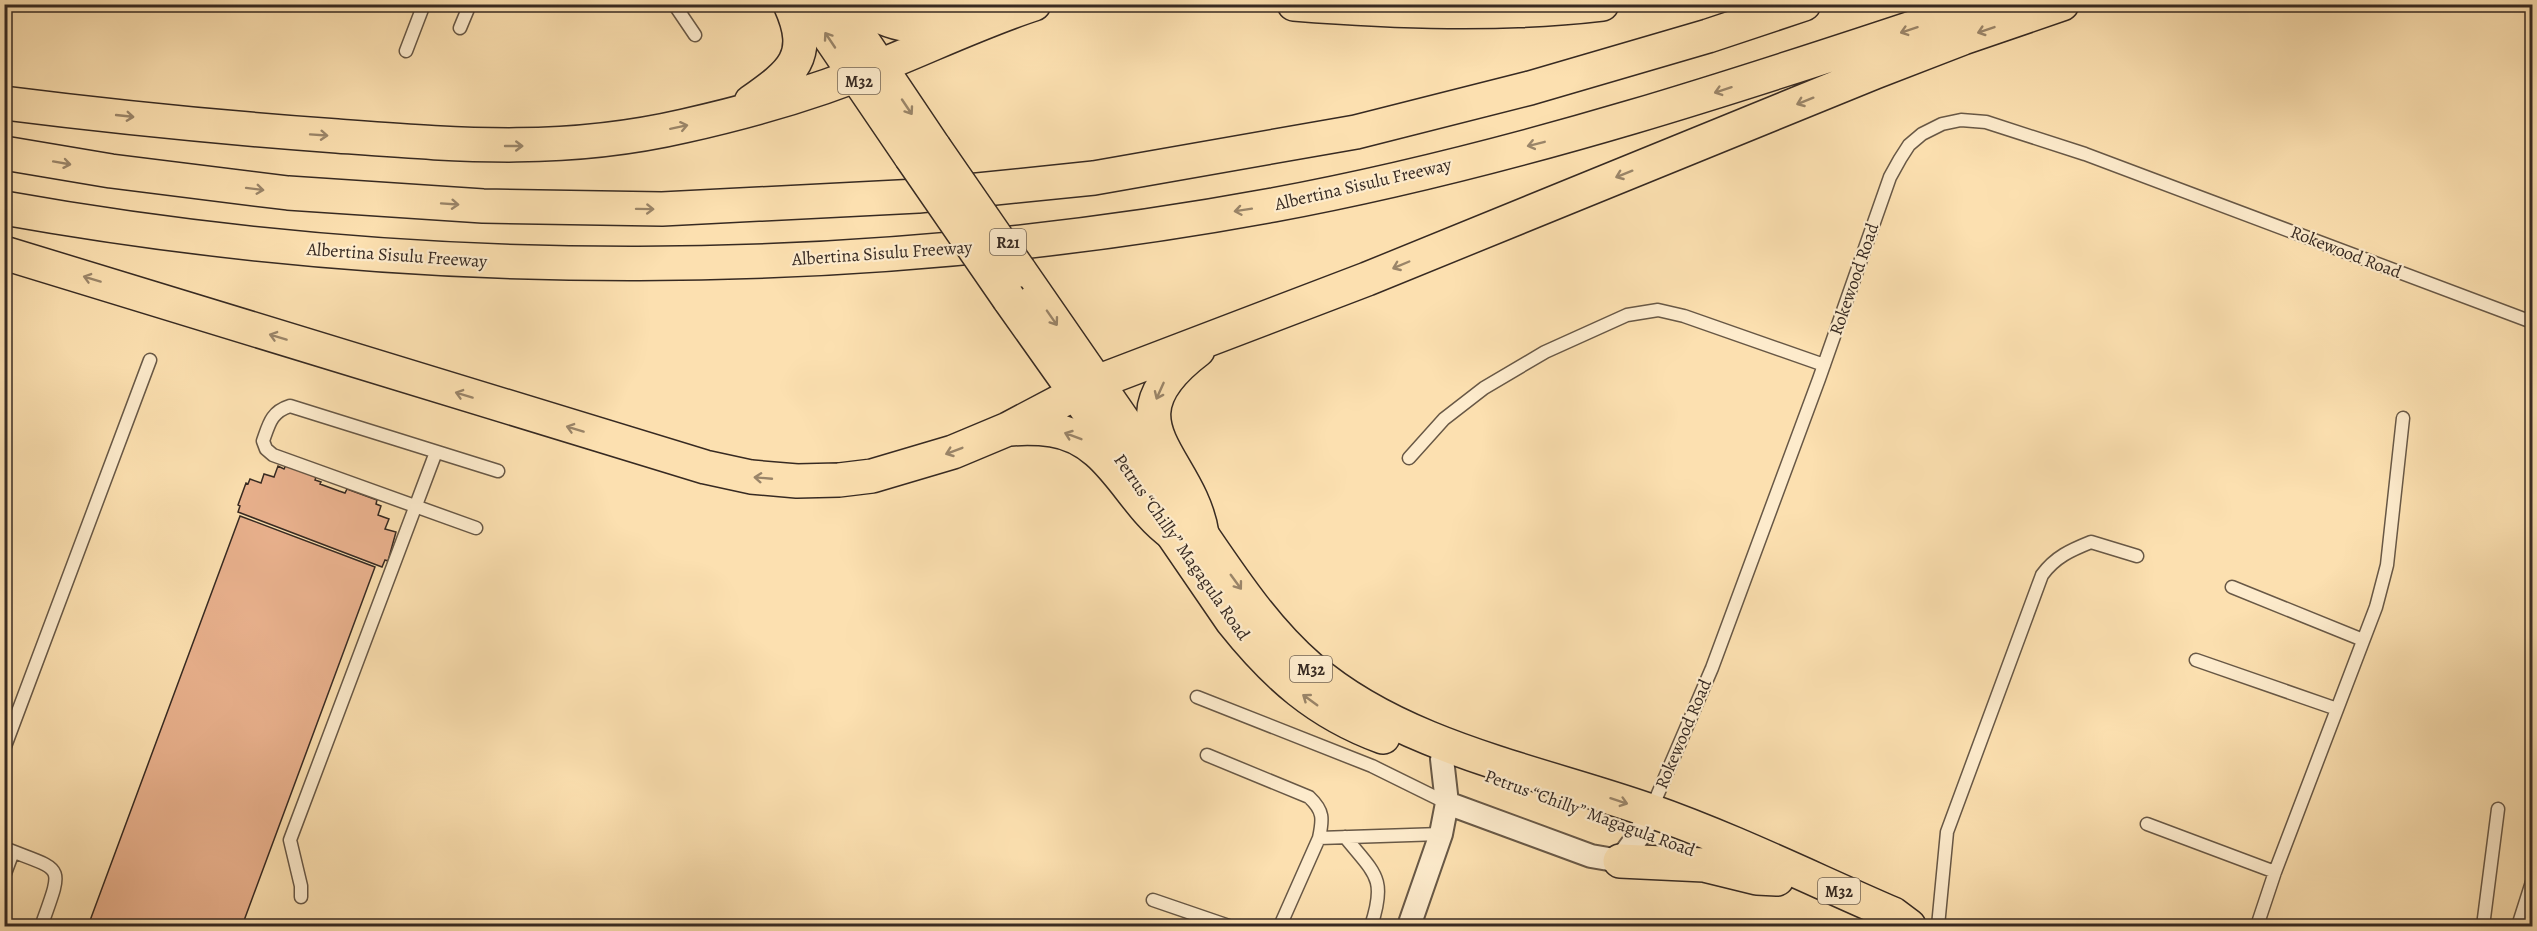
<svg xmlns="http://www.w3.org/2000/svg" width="2537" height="931" font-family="Alegreya,serif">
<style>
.building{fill:#e9b18d;stroke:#372a22;stroke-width:1.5}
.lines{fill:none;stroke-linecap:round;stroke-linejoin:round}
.lane-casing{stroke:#685846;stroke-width:15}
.street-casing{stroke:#685846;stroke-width:26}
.primary-casing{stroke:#372a22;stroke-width:36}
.highway-casing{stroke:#372a22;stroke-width:36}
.lane{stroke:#fdebcc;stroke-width:12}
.street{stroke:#fdebcc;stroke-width:22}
.primary{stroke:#fce0b0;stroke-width:33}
.highway{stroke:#fce0b0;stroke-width:33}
.primary-bridge-casing{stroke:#372a22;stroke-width:36;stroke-linecap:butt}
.primary-bridge{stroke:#fce0b0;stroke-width:33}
.oneway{stroke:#9a8569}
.labels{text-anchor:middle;stroke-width:4.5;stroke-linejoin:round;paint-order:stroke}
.shield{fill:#fdebcc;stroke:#726455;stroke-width:1.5}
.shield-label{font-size:16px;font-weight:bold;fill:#372a22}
.street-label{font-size:18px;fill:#372a22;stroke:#fdebcc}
</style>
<rect width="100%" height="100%" fill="#fce0b0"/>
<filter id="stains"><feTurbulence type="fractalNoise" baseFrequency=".00333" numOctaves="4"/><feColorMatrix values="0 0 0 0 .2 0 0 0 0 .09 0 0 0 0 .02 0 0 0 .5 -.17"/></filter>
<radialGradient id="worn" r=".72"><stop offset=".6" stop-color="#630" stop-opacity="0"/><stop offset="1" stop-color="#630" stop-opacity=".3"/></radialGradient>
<path class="building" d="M286,465L316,477L315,480L321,482L320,484L339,491L345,493L347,489L377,500L376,504L381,506L378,515L389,519L385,529L396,532L388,561L385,560L382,567L238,512L240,506L238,505L246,483L248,484L250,479L261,483L264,474L274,477L278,466L284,469Z
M240,516L375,567L242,926H88Z"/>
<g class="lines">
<defs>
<path id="lane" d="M674,4L695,35
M460,28L470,4
M406,51L424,4
M1409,458L1444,419L1484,388L1545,352L1627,315L1658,310L1684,316L1824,365
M476,528L273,455L266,449L263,441C269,424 271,412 290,406L498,471
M2232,587L2363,640
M2196,660L2337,709
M1197,697L1372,766L1447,803
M4,749L150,360
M1207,755L1309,797C1324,811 1323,819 1319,838
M1651,810L1712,668L1819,379L1890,177L1900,159L1909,145L1922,134L1942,124L1961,120L1986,122L2085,154L2532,322
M2147,824L2275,872
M1345,837C1375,874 1387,878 1371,926
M4,848C64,872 64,862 42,924
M4,876L13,852
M301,897V886L290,840L436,452
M1153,900L1229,926
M1280,926L1319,838L1441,834
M1938,926L1947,832L2042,575C2055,557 2071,550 2091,542L2137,556
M2257,926L2275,872L2376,607L2387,565L2403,418
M2483,926L2498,809
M2518,926L2532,882"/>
<path id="street" d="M1447,803L1591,856L1620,861L1641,832L1650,811
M1409,926L1441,834L1447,803L1442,759"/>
<path id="primary" d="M807,4L911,157
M838,4L934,147
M1019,270C1075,351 1131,432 1187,513C1224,566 1260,625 1310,668C1401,747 1536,771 1648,810C1731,839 1812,879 1893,914L1909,926
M1009,299L1075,392L1232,621C1275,675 1317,713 1383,737
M1620,861L1704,865L1757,878L1777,879"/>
<path id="highway" d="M859,4C892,28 921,30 960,20
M1294,4C1397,12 1500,16 1602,4
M751,102C792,73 814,57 790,4
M4,103C115,117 226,128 337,136C459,145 563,154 684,126C751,111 818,92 882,65C932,45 982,21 1034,4
M4,153L111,171L288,193L483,206L662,209L918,196L1094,178L1356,132L1530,88L1708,36L1804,4
M4,208C424,283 854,282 1273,205C1516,160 1751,82 1984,4
M4,253L705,467L751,477L797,481L839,480L872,476L953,452L1008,429L1097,382L1367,279L1875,72L1963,38L2062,4
M1198,350C1102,423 1190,456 1202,534
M1010,429C1024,428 1038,428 1052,430C1112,439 1129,503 1173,534"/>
</defs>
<use href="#lane" class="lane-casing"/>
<use href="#street" class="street-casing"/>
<use href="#primary" class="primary-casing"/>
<use href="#highway" class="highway-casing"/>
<use href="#lane" class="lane"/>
<use href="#street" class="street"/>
<use href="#primary" class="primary"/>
<use href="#highway" class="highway"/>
<defs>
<path id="primary-bridge" d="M934,147L1019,270
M911,157L1009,299"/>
</defs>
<use href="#primary-bridge" class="primary-bridge-casing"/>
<use href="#primary-bridge" class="primary-bridge"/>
</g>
<defs><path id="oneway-shaft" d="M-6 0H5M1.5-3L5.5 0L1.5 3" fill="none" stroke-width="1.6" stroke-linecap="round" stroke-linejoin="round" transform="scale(1.5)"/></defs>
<g class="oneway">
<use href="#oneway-shaft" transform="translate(1909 30) rotate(162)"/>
<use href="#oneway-shaft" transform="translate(1986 30) rotate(161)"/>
<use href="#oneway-shaft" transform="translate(830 40) rotate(-124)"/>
<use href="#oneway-shaft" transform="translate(1723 90) rotate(162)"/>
<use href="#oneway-shaft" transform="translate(1805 101) rotate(158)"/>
<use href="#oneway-shaft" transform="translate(907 107) rotate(56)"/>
<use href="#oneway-shaft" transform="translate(125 116) rotate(6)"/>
<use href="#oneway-shaft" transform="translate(679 127) rotate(-12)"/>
<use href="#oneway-shaft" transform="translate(319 135) rotate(4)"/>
<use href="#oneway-shaft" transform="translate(1536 144) rotate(166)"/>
<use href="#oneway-shaft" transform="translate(514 146)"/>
<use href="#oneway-shaft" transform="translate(62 163) rotate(10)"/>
<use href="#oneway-shaft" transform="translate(1624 174) rotate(158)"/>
<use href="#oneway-shaft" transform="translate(255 189) rotate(7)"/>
<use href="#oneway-shaft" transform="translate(450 204) rotate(4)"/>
<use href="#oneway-shaft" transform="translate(645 209) rotate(1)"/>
<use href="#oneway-shaft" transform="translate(1243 210) rotate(171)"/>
<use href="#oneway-shaft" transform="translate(1401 265) rotate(157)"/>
<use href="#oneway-shaft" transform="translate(92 279) rotate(-163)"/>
<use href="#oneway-shaft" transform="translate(1052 318) rotate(55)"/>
<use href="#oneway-shaft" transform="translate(278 337) rotate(-163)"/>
<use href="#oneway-shaft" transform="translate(1160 391) rotate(114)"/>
<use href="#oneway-shaft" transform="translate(464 395) rotate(-163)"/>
<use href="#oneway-shaft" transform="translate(575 429) rotate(-163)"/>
<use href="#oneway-shaft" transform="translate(1073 436) rotate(-159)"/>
<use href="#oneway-shaft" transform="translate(954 451) rotate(159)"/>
<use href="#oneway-shaft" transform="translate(763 478) rotate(-175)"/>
<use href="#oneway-shaft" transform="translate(1236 582) rotate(54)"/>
<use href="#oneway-shaft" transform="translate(1310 700) rotate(-144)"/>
<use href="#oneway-shaft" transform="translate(1619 801) rotate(18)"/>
</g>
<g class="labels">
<g class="shield">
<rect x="838" y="68" width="42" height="26" rx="4.5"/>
<rect x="990" y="229" width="36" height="26" rx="4.5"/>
<rect x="1290" y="656" width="42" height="26" rx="4.5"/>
<rect x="1818" y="878" width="42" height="26" rx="4.5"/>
</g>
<g class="shield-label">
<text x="859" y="87">M32</text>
<text x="1008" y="248">R21</text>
<text x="1311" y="675">M32</text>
<text x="1839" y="897">M32</text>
</g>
<g class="street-label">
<text transform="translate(1363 184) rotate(-13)" y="6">Albertina Sisulu Freeway</text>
<text transform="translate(2346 252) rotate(21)" y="6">Rokewood Road</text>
<text transform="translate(882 253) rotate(-4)" y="6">Albertina Sisulu Freeway</text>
<text transform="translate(397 255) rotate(4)" y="6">Albertina Sisulu Freeway</text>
<text transform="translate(1854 279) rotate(-71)" y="6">Rokewood Road</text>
<text transform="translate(1182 547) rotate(55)" y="6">Petrus “Chilly” Magagula Road</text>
<text transform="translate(1683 734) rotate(-67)" y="6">Rokewood Road</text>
<text transform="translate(1590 813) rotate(20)" y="6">Petrus “Chilly” Magagula Road</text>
</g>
</g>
<rect width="2537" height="931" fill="none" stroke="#fce0b0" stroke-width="24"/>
<rect x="6" y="6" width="2525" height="919" fill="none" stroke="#372a22" stroke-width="3"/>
<rect x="12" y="12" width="2513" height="907" fill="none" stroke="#372a22" stroke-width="1.5"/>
<rect width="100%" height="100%" filter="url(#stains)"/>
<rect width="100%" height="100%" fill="url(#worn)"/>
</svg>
